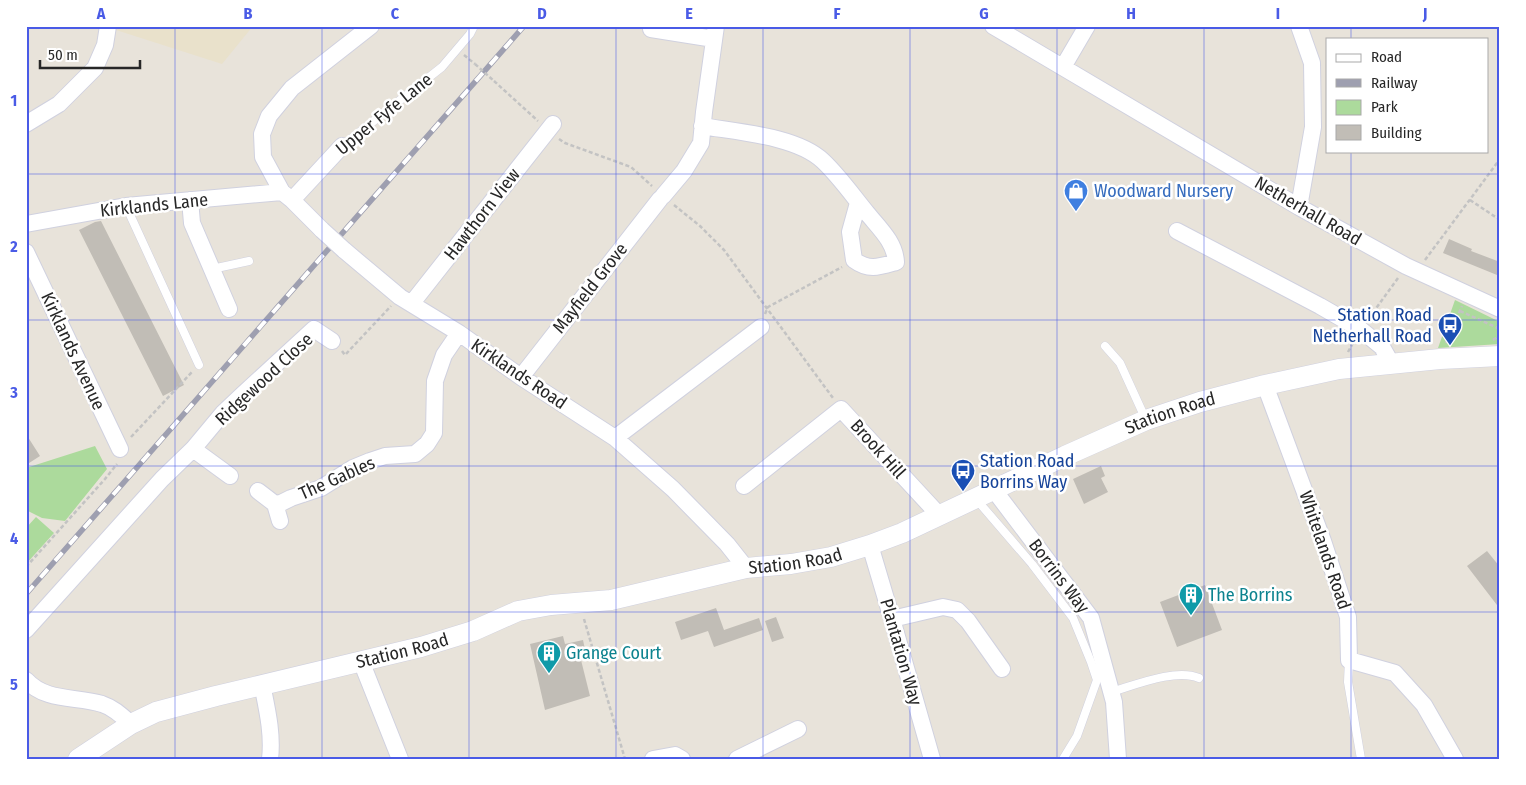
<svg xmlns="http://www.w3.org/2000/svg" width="1526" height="785" font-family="'Fira Sans Condensed',sans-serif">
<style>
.education{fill:#e9e1cb}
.green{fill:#acda9c}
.building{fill:#c1bdb6}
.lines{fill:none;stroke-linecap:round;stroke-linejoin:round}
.service-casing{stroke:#d0d1df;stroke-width:9}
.minor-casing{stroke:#d0d1df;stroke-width:18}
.tertiary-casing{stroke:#d0d1df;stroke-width:21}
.path{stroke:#c3c3c3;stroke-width:2.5;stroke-dasharray:4 2.5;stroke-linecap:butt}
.service{stroke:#fff;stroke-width:8}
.minor{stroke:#fff;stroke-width:16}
.tertiary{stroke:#fff;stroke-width:20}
.rail-casing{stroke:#9e9fb0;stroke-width:5.5}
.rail{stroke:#fff;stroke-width:4;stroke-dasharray:11;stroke-linecap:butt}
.minor-bridge-casing{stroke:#d0d1df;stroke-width:18;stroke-linecap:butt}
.path-bridge{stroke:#c3c3c3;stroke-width:2.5;stroke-dasharray:4 2.5;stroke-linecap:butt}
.minor-bridge{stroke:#fff;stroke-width:16}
.grid{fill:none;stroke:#4a5be6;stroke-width:1;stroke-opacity:0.55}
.labels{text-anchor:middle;stroke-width:5;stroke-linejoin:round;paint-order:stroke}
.street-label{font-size:18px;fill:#272727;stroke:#fff}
.shop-label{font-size:18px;fill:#366cbe;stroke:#fff;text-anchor:start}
.transit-label{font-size:18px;fill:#164399;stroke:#fff;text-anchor:end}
.culture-label{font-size:18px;fill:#0d838f;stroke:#fff;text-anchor:start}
.neatline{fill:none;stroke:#4a5be6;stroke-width:2}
.grid-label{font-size:16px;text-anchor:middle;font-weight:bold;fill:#4a5be6}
</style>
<rect width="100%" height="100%" fill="#e8e3da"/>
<path class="education" d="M116,26H253L222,64L116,30Z"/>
<path class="green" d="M1455,300L1500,322V344L1438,348Z
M95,446L107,469L65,521L42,518L26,510V468Z
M36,517L54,533L26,564V528Z"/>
<path class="building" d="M101,221L184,385L163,396L79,230L95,222Z
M1449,239L1472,249L1471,251L1500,262V269L1497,275L1443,253Z
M26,434L40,456L26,465Z
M1101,466L1105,476L1101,478L1108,492L1084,504L1073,479Z
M1487,551L1500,567V609L1467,566Z
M1205,585L1222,630L1177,647L1160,602Z
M716,608L724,630L759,618L763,630L714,647L708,631L681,640L675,622Z
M776,617L784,638L772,642L765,621Z
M563,636L565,644L583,640L587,659L581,660L590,696L545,710L530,644Z"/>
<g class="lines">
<defs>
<path id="service" d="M342,146L442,67L470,34L474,26
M126,206L199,365
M212,269L249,261
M1105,346L1120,363L1146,420
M976,499L1032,564L1073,618L1091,662L1097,680L1077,736L1063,759
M1349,660L1348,682L1361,759
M1111,692C1135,685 1176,668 1199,678"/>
<path id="minor" d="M993,26L1299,207L1406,266L1500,309
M1299,26L1312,63L1313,127L1299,207
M651,29L714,39
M1063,67L1087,26
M26,124L59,104L95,68L105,45L108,26
M702,126C737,132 797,136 823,161C839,176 853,196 867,213C879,228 895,242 896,262C879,267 869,271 854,260L850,232L858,203
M663,196L684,171L701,143L704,112L716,26
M190,200L192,223L229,309
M292,200L342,146
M26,224L126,206L282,192
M322,230L292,200L282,192L263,157L262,134L269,116L292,88L371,26
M1177,231L1320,306L1360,329L1382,347L1391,363
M344,250L400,297L459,333L521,377L615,438L673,489L727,544L746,568
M26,252L120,449
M412,303L553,124
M521,377L660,199
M1265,385L1323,541L1348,617L1349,660L1395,673L1424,705L1455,759
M615,438L761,327
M193,449L230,476
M744,486L841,409L939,515
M994,490L1091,618L1114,702L1118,759
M258,491L275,504L280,521
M275,504L281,503L291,498L321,488L353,468L370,461L385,456L415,454L427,444L434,433L435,381L444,355L459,333
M870,545L892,619L932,759
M892,619L943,607L957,610L968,621L1002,669
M26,630L162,479L193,449L223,413L242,395L314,329L332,341
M361,661L400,759
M26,680C46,702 76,696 102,704C114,708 122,716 131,724
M262,684C267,709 273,734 270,759
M653,759L675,755L682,759
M737,759L798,729"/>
<g id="tertiary">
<path id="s1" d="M78,759L131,724L156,712L216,696L421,647L473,631L518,611L551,605L611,600L746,568L791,564L831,557L870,545L902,533L1065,456L1146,420L1200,402L1265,385L1339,369L1440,359L1500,356"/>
</g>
</defs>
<use href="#service" class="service-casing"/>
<use href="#minor" class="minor-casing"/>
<use href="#tertiary" class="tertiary-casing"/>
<path class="path" d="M464,55L475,64
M494,81L538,121
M559,139L565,143L631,167L652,186
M1470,200L1500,220
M674,205L700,226L724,250L833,398
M1425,260L1500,159
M1460,311L1500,329
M765,314L768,307L842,267
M1369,318L1398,278
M1493,340L1500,335
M1446,343L1462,306
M342,351L345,355L391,306
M1348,352L1354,341
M131,437L192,372
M26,567L105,479L117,464
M584,619L625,759"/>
<use href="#service" class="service"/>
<use href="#minor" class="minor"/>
<use href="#tertiary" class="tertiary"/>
<defs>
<path id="rail" d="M26,594L524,26"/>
</defs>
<use href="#rail" class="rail-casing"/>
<use href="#rail" class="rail"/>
<defs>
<path id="minor-bridge" d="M322,230L344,250"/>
</defs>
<use href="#minor-bridge" class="minor-bridge-casing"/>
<path class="path-bridge" d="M475,64L494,81"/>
<use href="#minor-bridge" class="minor-bridge"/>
</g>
<path class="grid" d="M175,26V759M322,26V759M469,26V759M616,26V759M763,26V759M910,26V759M1057,26V759M1204,26V759M1351,26V39M1351,151V759M26,174H1500M26,320H1500M26,466H1500M26,612H1500"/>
<defs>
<symbol id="shop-pin" viewBox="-11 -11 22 30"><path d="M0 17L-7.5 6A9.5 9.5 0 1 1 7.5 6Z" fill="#3f7fe0" stroke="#fff"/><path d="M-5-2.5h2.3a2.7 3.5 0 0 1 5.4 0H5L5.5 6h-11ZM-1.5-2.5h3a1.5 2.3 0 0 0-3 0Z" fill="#fff"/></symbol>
<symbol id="bus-pin" viewBox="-11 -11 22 30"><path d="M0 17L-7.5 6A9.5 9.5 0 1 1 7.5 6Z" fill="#1a4fb4" stroke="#fff"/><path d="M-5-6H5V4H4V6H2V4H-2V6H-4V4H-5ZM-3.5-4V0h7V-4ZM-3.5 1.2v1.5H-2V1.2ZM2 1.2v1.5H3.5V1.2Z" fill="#fff"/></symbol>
<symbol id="building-pin" viewBox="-11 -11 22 30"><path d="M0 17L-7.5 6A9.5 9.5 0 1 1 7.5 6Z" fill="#0f9aa8" stroke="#fff"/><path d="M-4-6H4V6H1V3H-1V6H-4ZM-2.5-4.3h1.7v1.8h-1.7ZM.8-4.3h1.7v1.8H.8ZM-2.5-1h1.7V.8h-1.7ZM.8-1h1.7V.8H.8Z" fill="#fff"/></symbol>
</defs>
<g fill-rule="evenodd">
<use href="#shop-pin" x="1062" y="177" width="28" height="38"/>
<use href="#bus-pin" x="1436" y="311" width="28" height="38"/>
<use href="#bus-pin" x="949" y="457" width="28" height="38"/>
<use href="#building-pin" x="1177" y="581" width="28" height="38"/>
<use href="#building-pin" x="535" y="639" width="28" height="38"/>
</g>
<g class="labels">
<g class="street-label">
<text transform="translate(384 114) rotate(-39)" y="6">Upper Fyfe Lane</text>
<text transform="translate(154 205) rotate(-6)" y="6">Kirklands Lane</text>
<text transform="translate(1308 211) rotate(30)" y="6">Netherhall Road</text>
<text transform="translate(482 214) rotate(-52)" y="6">Hawthorn View</text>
<text transform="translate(590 288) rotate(-52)" y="6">Mayfield Grove</text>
<text transform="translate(73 351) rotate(65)" y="6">Kirklands Avenue</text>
<text transform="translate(519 374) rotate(34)" y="6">Kirklands Road</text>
<text transform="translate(264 379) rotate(-43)" y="6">Ridgewood Close</text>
<text dy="6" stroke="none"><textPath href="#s1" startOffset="1155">Station Road</textPath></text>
<text transform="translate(878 449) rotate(48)" y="6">Brook Hill</text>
<text transform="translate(337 478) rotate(-24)" y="6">The Gables</text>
<text transform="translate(1325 550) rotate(71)" y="6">Whitelands Road</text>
<text dy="6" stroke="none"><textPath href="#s1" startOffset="750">Station Road</textPath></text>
<text transform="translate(1059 576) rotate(53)" y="6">Borrins Way</text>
<text dy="6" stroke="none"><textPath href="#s1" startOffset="345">Station Road</textPath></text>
<text transform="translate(901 652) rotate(74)" y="6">Plantation Way</text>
</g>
<g class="shop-label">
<text x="1094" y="197">Woodward Nursery</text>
</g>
<g class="transit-label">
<text x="1432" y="321">Station Road<tspan x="1432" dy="21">Netherhall Road</tspan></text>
<text x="980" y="467" text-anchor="start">Station Road<tspan x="980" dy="21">Borrins Way</tspan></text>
</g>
<g class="culture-label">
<text x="1208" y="601">The Borrins</text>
<text x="566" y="659">Grange Court</text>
</g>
</g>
<rect width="1526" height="785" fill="none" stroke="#ffffff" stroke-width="55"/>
<rect x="1326" y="38" width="162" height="115" fill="#ffffff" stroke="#a9a9a9"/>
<rect x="1336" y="54" width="25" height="8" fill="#ffffff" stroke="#a9a9a9"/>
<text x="1371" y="62" font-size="15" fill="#272727">Road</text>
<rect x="1336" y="79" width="25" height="8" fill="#9e9fb0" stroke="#a9a9a9"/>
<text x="1371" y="88" font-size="15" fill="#272727">Railway</text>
<rect x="1336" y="100" width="25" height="15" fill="#acda9c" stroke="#a9a9a9"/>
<text x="1371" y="112" font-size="15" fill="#272727">Park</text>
<rect x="1336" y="125" width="25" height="15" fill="#c1bdb6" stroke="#a9a9a9"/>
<text x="1371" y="138" font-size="15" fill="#272727">Building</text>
<path d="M40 60v8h100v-8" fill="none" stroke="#272727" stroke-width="2.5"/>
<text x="48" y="60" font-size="15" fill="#272727" stroke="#ffffff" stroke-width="4" paint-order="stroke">50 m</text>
<rect x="28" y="28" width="1470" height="730" class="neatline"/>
<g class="grid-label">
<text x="101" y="19">A</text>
<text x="248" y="19">B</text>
<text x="395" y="19">C</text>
<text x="542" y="19">D</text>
<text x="689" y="19">E</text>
<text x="837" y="19">F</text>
<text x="984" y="19">G</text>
<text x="1131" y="19">H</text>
<text x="1278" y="19">I</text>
<text x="1425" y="19">J</text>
<text x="14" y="106">1</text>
<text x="14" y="252">2</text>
<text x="14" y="398">3</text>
<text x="14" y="544">4</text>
<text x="14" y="690">5</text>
</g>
</svg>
